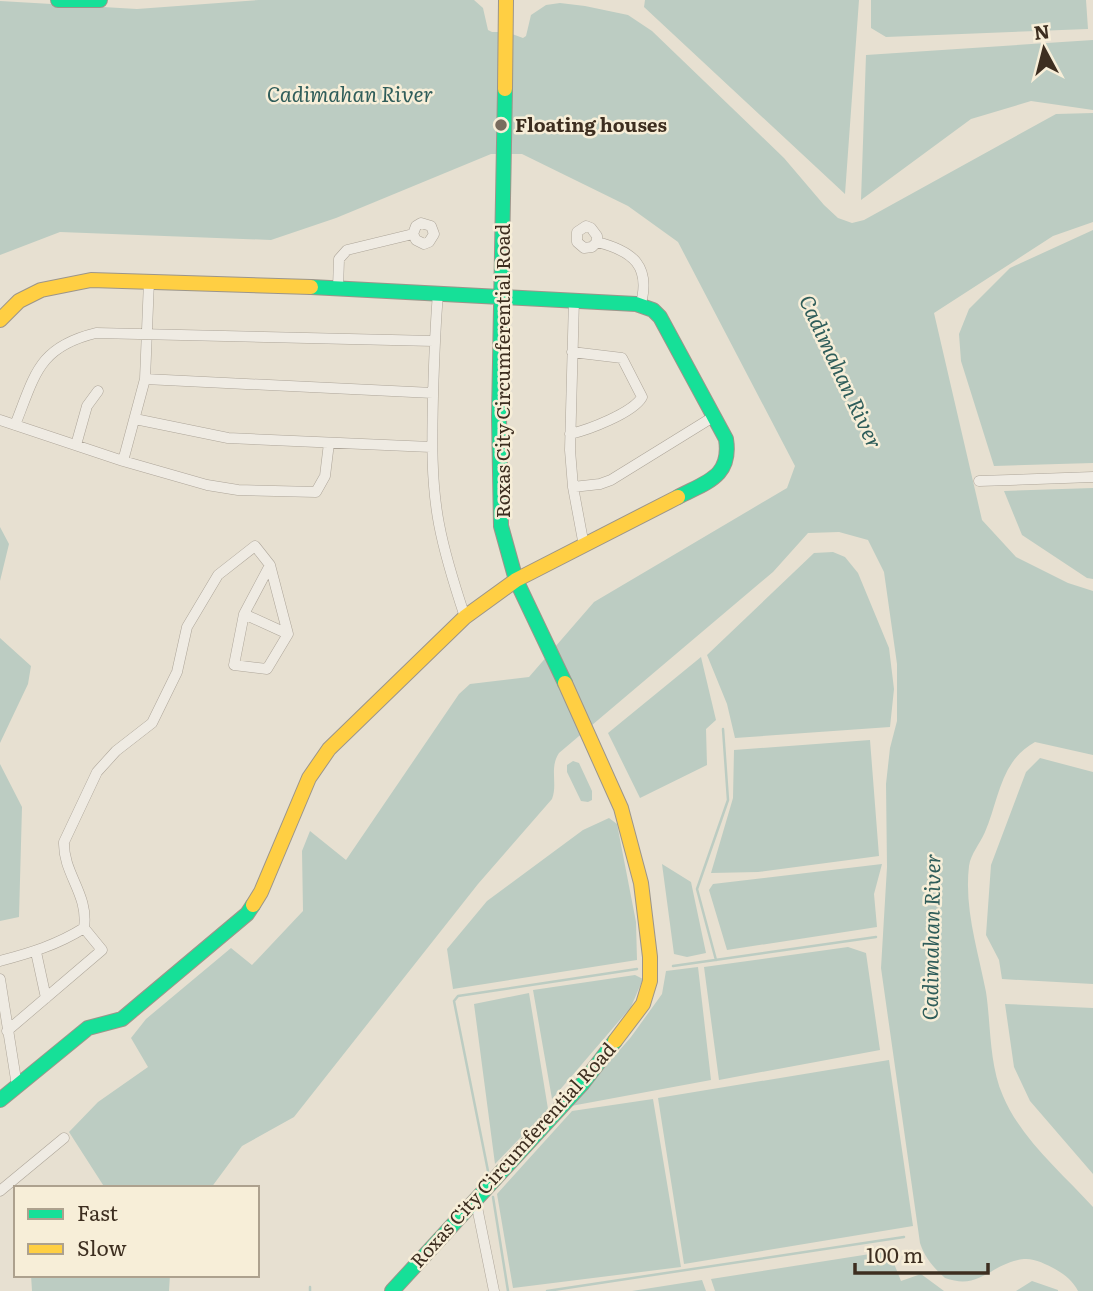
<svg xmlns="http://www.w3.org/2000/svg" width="1093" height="1291" font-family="Literata,serif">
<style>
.water{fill:#bcccc2}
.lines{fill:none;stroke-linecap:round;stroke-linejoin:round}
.stream{stroke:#bcccc2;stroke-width:2.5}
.street-casing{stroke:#ada599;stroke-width:11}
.fast-casing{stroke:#9c958a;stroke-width:16}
.slow-casing{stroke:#9c958a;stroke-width:16}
.street{stroke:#efebe3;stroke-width:10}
.fast{stroke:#16e098;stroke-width:14}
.slow{stroke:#ffcf43;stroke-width:14}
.poi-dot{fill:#786c5e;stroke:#f7eed8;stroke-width:2.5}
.labels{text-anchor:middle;stroke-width:5;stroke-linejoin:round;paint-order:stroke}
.poi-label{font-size:19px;font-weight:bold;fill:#3d2e20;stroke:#f7eed8;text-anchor:start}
.street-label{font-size:19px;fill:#3d2e20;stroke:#f7eed8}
.water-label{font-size:21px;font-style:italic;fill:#2f5d5a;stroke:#f7eed8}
</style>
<rect width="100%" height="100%" fill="#e7e0d1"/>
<path class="water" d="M259,0H474L483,8L488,30L492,32H507L523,38L526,36L531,15L546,5L560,3L585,6L628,15L652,31L784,158L824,205L838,218L852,223L864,220L1056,114L1093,113V222L1053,236L934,313L982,520L1016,557L1068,583L1093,591V755L1035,742C1000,761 999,800 985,832C980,844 971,853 969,866C964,909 978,950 986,992C991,1025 989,1064 1003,1096C1021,1139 1062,1173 1093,1207V1291H1078C1073,1281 1064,1274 1055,1269C1046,1264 1034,1258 1024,1259C990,1263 981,1291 945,1278C933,1267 925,1258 920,1243L881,968L887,867L886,784L890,748L897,721V664L884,572L868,540L839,532L808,533L773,572L559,753C549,768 558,784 552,799L478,884L294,1117L242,1146L211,1188H105L69,1132L98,1102L148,1067L131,1038L146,1019L231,948L252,965L303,911L302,851L310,831L346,860L459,694L470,684L529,677L594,602L787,488L795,466L678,242L628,206L522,154H491L336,218L271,240L60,232L0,255V1L137,9Z
M645,0H859L845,194L644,7Z
M871,0H1086L1088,29L886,37L871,28Z
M1093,40V110L1031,101L971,119L861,200L866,55Z
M1093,230V463L994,466L961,361L959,334L969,309L1010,268Z
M1093,488V579L1087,578L1022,535L1004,491Z
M0,527L9,544L0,581Z
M833,552L845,557L858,573L889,648L894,689L890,727L735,738L727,704L707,655L814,553Z
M0,638L31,666L28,684L0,743Z
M701,657L716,720L706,729L707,765L640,798L608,733Z
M870,740L879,856L758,872L711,873L733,798L734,750Z
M1040,758L1093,772V984L1002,979L999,960L986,935L991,865L1026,772Z
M573,761L579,763L592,791V800L588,802L581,801L567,772V765Z
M0,764L22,807L19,917L0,921Z
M609,818L617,824L636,922L637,960L453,989L447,949L487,901L583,830Z
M662,864L691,882L706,953L687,957L674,954Z
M882,864L874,894L877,927L727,950L709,890L713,884Z
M848,947L866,953L880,1050L719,1080L704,967Z
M698,967L711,1080L571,1106L631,1037L662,994L666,971Z
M635,975L643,979L631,1007L552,1099L533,990Z
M529,993L548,1109L495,1164L474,1004Z
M1005,1004L1093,1008V1174L1030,1101L1014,1067Z
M889,1060L913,1226L684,1264L658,1098Z
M653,1099L681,1267L513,1288L497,1194L572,1111Z
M889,1251L901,1281L921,1274L944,1291H715L711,1279Z
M31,1275H170L169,1291H32Z
M702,1280L706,1291H632Z
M1032,1281L1058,1290V1291H1016Z"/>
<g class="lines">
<path class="stream" d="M716,960L697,889L728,800L723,729
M673,966L876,937
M488,1171L454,1001L458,996L637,969
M493,1197L508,1291
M310,1287V1291
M547,1291L904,1237"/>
<defs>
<path id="street" d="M597,242V236L591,228L586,226L577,232V242L584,248L592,247L597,242C633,251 652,266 640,307
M338,288L339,259L347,250L413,234L416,226L421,223L431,226L434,234L429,242L424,244L416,240L413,234
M438,294C435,328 434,362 433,396C432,439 431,482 439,524C445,556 455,587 465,617
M574,299L570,450L573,487L584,546
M145,379L433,393
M135,419L228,438L431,447
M0,420L123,461L207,485L238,490L316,492L325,476L329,443
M15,425C35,375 38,347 96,333L434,341
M570,434C588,430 633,413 642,397L622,358L572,352
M76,445L87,406L98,391
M123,461L145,379L149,281
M979,481L1093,477
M573,487L600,484L611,480L713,417
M244,614L270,565
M36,952L46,998
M0,961C30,953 57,945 84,928C89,894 63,874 64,842L97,772L116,751L152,723L177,672L187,627L218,575L255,546L270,565L288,634L267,669L234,665L244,614L288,634
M0,979L17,1086
M7,1031L102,950L84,928
M0,1191L64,1138
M476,1202L494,1291"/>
<path id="fast" d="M58,0H100
M505,89L499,417L501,526L516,580L565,683
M311,287L636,304L653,310L660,317L726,439C732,477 706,482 678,497
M0,1100L88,1028L122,1019L247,914L253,905
M392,1291L583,1083L615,1041"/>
<path id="slow" d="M505,89L506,0
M0,320L19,301L41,290L91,280L311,287
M565,683L621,808L641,883L650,957V981L643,1004L615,1041
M253,905L261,892L309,778L329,749L465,617L516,580L678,497"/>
</defs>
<use href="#street" class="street-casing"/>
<use href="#fast" class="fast-casing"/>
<use href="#slow" class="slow-casing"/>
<use href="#street" class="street"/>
<use href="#fast" class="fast"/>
<use href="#slow" class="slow"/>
</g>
<circle class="poi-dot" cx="501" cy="125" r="7"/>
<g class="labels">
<g class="poi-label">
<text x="515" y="132">Floating houses</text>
</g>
<g class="street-label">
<text transform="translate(503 371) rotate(-90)" y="7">Roxas City Circumferential Road</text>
<text transform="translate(513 1155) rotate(-48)" y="7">Roxas City Circumferential Road</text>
</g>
<g class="water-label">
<text x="350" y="102">Cadimahan River</text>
<text transform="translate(840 372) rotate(65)" y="7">Cadimahan River</text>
<text transform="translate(932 937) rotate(-89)" y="7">Cadimahan River</text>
</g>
</g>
<rect x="14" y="1186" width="245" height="91" fill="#f7eed8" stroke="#ada18e" stroke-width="2"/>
<rect x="28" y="1209" width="35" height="10" fill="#16e098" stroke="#ada18e" stroke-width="2"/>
<text x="77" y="1221" font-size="21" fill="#3d2e20">Fast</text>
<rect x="28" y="1244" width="35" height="10" fill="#ffcf43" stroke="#ada18e" stroke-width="2"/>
<text x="77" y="1256" font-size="21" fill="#3d2e20">Slow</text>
<g transform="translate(1044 49) rotate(353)" stroke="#f7eed8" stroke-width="5" paint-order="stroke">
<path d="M0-5L12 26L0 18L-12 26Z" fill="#3d2e20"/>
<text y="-10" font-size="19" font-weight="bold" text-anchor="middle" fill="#3d2e20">N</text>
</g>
<path d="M855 1263v10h133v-10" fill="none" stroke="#3d2e20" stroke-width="3.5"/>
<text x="866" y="1263" font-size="21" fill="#3d2e20" stroke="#f7eed8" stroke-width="5" paint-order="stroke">100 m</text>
</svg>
